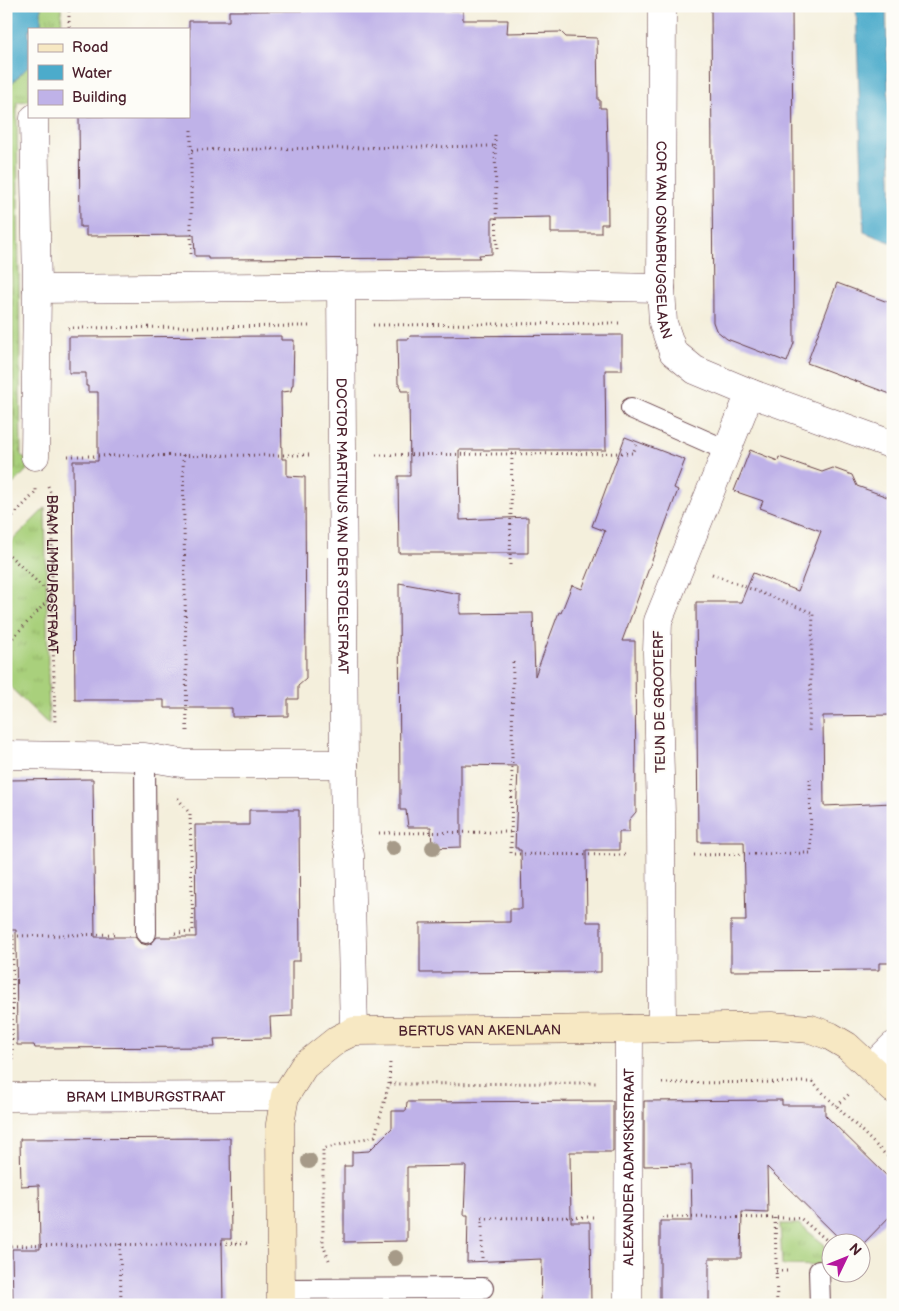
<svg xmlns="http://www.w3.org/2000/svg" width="899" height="1311" font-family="'Balsamiq Sans',sans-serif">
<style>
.grass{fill:url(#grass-tufts);stroke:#7a7853}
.park{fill:url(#park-dots);stroke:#7a7853}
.water{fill:#4cabcb;stroke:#4b657b}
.building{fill:#bfb2e8}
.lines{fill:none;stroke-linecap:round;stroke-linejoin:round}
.lane-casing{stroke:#643e46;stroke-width:22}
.street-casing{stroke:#643e46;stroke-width:29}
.secondary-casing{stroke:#643e46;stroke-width:29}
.path{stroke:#643e46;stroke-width:3;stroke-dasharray:1 4;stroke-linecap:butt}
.lane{stroke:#fff;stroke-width:20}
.street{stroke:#fff;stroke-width:28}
.secondary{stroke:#f7e8c3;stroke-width:28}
.tree{fill:#a69a88}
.labels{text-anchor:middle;stroke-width:4;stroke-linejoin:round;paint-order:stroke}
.street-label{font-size:14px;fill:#4a1f2b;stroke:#fdfcf7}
</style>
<defs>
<pattern id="grass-tufts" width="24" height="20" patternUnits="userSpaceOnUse" patternTransform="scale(1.25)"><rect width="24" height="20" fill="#a9d07b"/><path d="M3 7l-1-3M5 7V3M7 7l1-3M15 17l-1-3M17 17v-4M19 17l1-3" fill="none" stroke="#93b26a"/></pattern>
<pattern id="park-dots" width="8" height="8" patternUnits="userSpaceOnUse" patternTransform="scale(1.25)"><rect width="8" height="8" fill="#a9d07b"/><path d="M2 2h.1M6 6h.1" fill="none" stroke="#93b26a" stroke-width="1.8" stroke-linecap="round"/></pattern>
</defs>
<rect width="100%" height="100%" fill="#fdfcf7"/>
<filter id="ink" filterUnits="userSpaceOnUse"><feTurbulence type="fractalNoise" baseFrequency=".02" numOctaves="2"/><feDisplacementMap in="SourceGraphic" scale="10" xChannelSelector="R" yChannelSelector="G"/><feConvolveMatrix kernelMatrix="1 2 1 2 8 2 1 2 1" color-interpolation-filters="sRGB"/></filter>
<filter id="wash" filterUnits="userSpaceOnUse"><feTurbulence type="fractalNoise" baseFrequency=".0096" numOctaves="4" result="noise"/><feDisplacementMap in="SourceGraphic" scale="20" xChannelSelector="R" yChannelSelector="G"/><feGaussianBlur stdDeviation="1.12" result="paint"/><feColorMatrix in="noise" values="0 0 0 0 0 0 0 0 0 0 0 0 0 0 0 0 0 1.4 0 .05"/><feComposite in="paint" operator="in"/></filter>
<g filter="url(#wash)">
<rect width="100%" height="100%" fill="#f4efdc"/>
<path class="grass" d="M41,6H61L62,29H41Z
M29,66V101L17,102L21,455L27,461V470L6,491V89Z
M45,508L49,725L6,683V547Z
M780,1224H799L825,1245V1266L782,1265Z"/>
<path class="park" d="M9,97L15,469L6,477V100Z"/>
<path class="water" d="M7,6H41V29H29V66L6,89Z
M856,6H886L893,243L864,232Z"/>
<g id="blocks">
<path class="building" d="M711,6H792L794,343L787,362L727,339L716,330L713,322Z
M463,10V20H508L507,33L561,32L566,37L597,38L598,100H600V108H606L607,146L608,224H601V233H551V217L492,218V254L479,255L480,258L208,259V256H195L194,235L86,236V227H80L79,116H189V21H229V11Z
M837,283L893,304V395L807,363Z
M622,335V370H605L606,450H459L460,520L528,517V553H399L398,476H410L409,391H401L400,384H398L397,339H409L410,336Z
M281,336V340H294L293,385H292L291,391L281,392L282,459H287V476L305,477L306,679L298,686V699H288V716L232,717V708H164V700H75L73,461H98V392H88V386H86V373H69V337Z
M625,437L685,460L674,488L678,490L622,641H635L636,812L629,820V832H619V850H586L587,922H601V972L420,973V923L510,922V909H522L521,850H518V848H515L518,766L461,765V847L432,848L431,827H408L406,810H400L399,583L460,594V614L533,613L535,676L559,612L561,613L572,585L582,589L605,531L592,526Z
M750,450L778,461L779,457L822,472L833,468L852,475L857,486L893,499V715L823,716L824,806L893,803V963H879V970L731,971V921H746L744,842H698L696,602H741L753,573L798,591L821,531L760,508L763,501L734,491Z
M93,779L95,937H135L140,943L147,945L152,943L157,937H196L195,825H249V810H299L300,961H292V1016L270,1017L271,1038L214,1039L215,1047L35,1048L34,1045H17L16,930H6V780Z
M782,1100V1105H825V1115L893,1182V1213L863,1244H845L767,1167L768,1213L742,1212L741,1258H709V1305H660V1221H692L691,1165L644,1166V1101Z
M613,1101V1152H570L571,1222H590L591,1305H541L542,1259L467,1262L468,1215H464L466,1166L407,1167V1241L344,1242V1166H352V1152L369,1151L392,1128V1111H406L407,1102Z
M230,1138L231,1239H222L223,1305H13L12,1249H40L39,1185L21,1186L20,1139Z"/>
</g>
</g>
<g filter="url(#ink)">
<use href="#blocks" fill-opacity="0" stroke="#643e46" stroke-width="1"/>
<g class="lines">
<defs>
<path id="lane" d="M631,408L726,450
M145,757L146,933
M819,1271L820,1305
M281,1289L483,1288"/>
<g id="street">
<path id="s2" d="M662,6L661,288L663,323L673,352L695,370L750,393L893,445"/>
<path d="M34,118L37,289L35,456"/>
<path id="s3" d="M341,286L344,764L345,833L350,855L354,1031"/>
<path d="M37,289L497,285L661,288"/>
<path d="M6,755L145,757L187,764H344"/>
<path d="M662,1029L661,816L657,653L658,621L750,393"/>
<path d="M871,1068L893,1046"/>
<path id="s4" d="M6,1097L285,1096"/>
<path id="s5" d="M628,1305L629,1029"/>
</g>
<g id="secondary">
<path id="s6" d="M281,1305L280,1124L285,1096L304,1066L338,1039L354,1031L629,1029L771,1026L811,1029L830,1036L847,1046L893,1089"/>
</g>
</defs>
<use href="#lane" class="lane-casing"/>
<use href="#street" class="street-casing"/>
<use href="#secondary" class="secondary-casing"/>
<g class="path">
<path d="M69,6V29"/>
<path d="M191,130V150"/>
<path d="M495,146V131"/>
<path d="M191,254V150L495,146L497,253"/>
<path d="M373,325L622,323"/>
<path d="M68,328L309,326"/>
<path d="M183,455L187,732"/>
<path d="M376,455L633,453L638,442"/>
<path d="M68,456L309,455"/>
<path id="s1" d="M48,486L52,497V596L55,724"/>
<path d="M6,523L36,492V489"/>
<path d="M6,552L52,596L6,645"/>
<path d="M510,565L512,453"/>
<path d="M712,574L813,613L809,731"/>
<path d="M513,662L511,854L628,855"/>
<path d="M379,833L511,832"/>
<path d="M694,855L811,853L810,775"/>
<path d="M175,933L193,932L190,814L176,796"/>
<path d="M6,936H13L12,1064"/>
<path d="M13,936L118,934"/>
<path d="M662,1083L812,1082L893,1162"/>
<path d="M389,1084L390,1062"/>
<path d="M837,1106L850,1093"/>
<path d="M662,1217L800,1218L829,1242"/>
<path d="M775,1218L777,1305"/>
<path d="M120,1244L121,1305"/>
<path d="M6,1246L248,1243"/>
<path d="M482,1258V1218L595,1217"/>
<path d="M329,1260L323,1245V1149L375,1136L389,1084L596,1083"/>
<path d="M776,1271H791"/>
</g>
<use href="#lane" class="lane"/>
<use href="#street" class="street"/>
<use href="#secondary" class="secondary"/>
</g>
<g class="tree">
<circle cx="393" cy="848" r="8"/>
<circle cx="433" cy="848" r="8"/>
<circle cx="309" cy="1161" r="8"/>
<circle cx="395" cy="1258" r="8"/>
</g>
</g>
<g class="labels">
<g class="street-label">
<text dy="5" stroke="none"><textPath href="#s2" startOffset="234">COR VAN OSNABRUGGELAAN</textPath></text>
<text dy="5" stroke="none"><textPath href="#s3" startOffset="240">DOCTOR MARTINUS VAN DER STOELSTRAAT</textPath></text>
<text dy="5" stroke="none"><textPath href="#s1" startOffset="89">BRAM LIMBURGSTRAAT</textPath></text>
<text transform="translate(659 702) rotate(-91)" y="5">TEUN DE GROOTERF</text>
<text dy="5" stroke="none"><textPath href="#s6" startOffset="432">BERTUS VAN AKENLAAN</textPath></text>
<text dy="5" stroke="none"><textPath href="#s4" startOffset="140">BRAM LIMBURGSTRAAT</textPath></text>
<text dy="5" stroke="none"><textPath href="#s5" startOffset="138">ALEXANDER ADAMSKISTRAAT</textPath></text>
</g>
</g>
<rect width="899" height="1311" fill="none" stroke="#fdfcf7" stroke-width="25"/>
<rect x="28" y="28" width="162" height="90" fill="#fdfcf7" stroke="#b5a4a5"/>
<rect x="38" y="44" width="25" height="8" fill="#f7e8c3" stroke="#b5a4a5"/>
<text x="72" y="52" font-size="15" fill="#4a1f2b">Road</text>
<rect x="38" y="65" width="25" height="15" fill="#4cabcb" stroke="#b5a4a5"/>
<text x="72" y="78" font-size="15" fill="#4a1f2b">Water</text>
<rect x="38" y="90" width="25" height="15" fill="#bfb2e8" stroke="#b5a4a5"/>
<text x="72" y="102" font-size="15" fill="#4a1f2b">Building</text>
<g transform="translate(846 1258) rotate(47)"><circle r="24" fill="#fdfcf7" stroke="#b5a4a5"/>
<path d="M0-4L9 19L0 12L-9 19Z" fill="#b5179e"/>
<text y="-8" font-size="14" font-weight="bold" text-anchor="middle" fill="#4a1f2b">N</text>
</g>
</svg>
